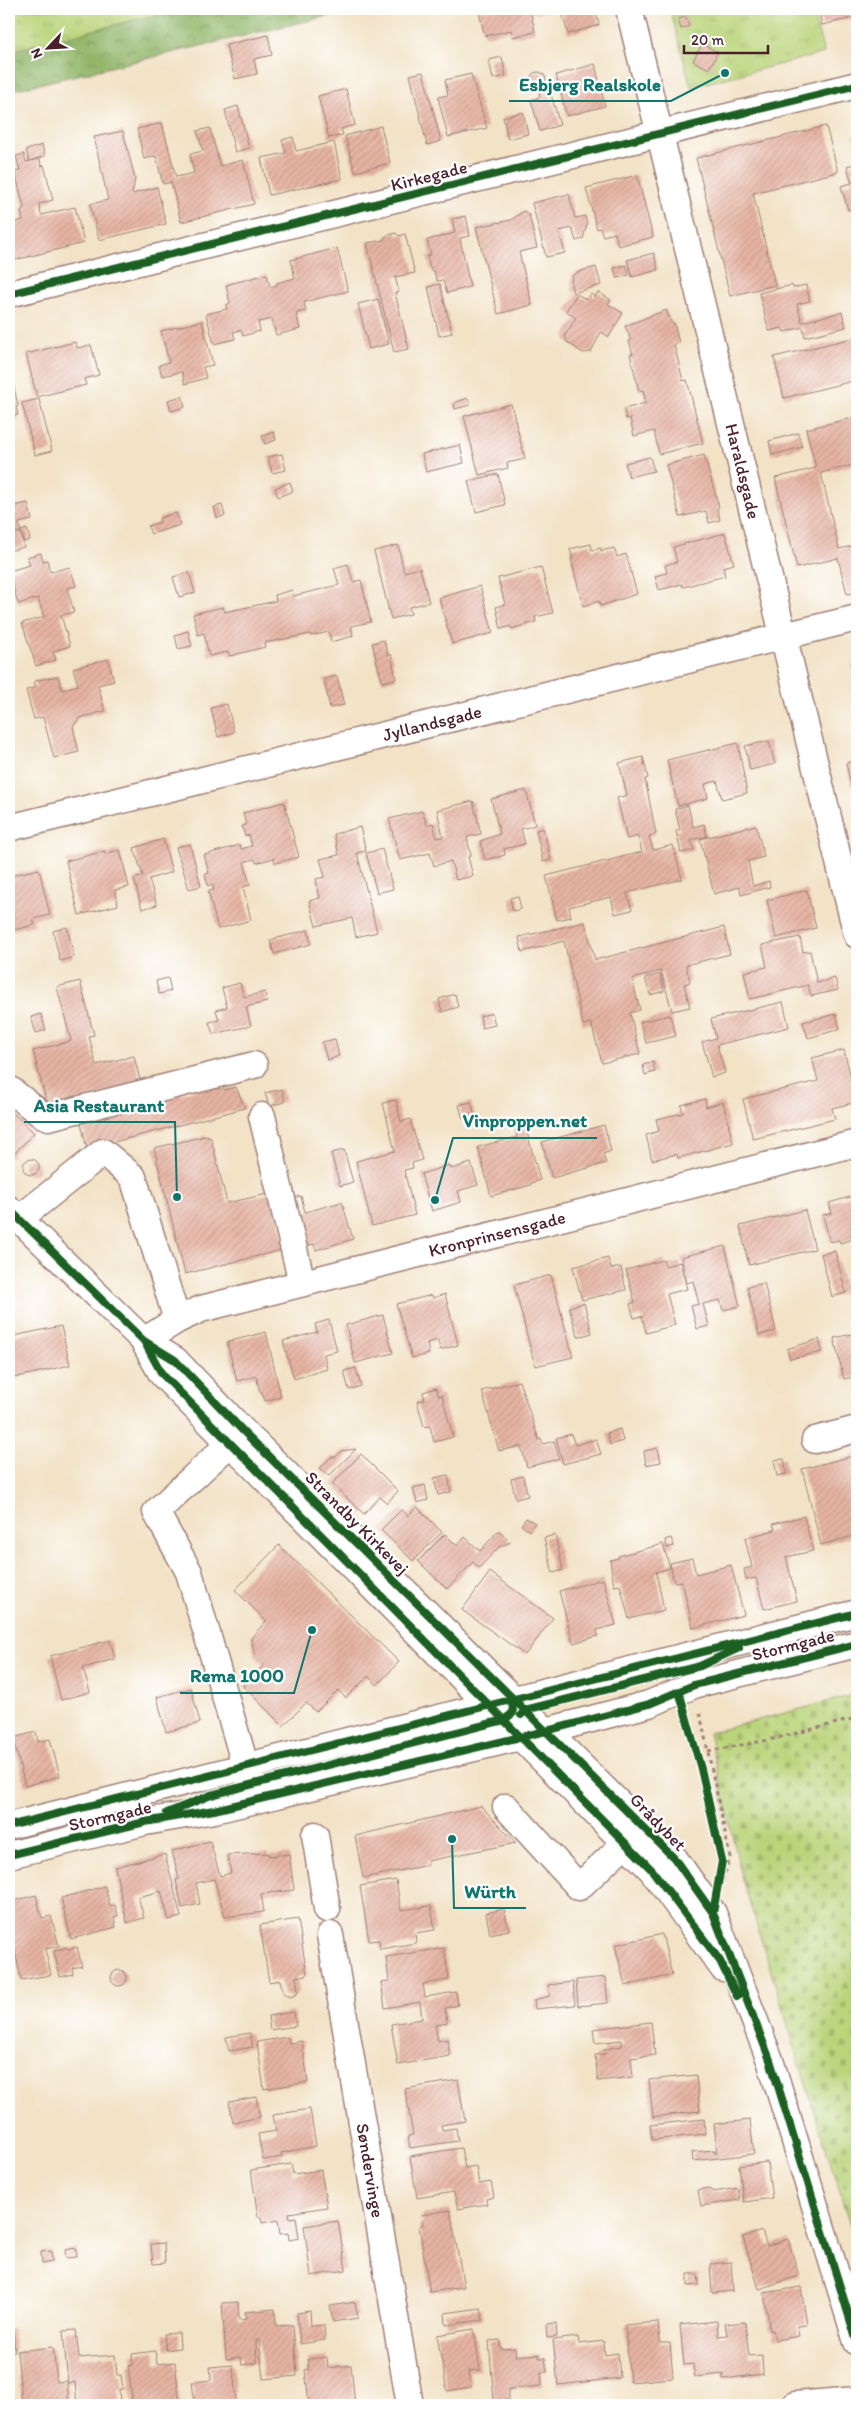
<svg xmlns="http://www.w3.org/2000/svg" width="866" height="2414" font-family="Itim,sans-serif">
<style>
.forest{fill:url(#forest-crowns);stroke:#6e6a4a}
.cemetery{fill:url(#cemetery-stones);stroke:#827a52}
.park{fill:url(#park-tufts);stroke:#827a52}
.building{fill:url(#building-hatch)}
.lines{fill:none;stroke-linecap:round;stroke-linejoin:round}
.minor-casing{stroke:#9e8078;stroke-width:29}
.path{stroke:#9e8078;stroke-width:3;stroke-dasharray:4 4;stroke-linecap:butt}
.minor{stroke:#fff;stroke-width:26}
.cycleway-casing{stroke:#fff;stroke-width:11}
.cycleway{stroke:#1b5e20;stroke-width:8}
.labels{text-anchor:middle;stroke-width:4.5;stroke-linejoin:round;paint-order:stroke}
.street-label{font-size:18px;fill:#4a1f2b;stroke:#fff}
.leader{fill:none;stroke:#0f766e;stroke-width:2}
.callout-dot{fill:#0f766e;stroke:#fff;stroke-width:2}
.callout-label{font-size:19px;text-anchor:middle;font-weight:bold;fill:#0f766e;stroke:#fff;stroke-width:4.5;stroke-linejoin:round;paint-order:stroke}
</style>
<defs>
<pattern id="forest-crowns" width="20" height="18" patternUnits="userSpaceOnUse" patternTransform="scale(1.25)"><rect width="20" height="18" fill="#92b669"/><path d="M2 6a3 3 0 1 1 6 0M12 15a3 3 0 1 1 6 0" fill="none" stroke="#799357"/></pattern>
<pattern id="cemetery-stones" width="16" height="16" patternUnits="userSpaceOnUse" patternTransform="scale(1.25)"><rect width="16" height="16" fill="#b9d479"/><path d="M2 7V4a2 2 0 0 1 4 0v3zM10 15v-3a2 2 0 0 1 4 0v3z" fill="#a1b669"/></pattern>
<pattern id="park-tufts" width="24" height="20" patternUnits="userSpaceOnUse" patternTransform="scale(1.25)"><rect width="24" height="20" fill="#b9d479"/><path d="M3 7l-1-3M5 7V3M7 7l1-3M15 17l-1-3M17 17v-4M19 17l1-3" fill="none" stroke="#a1b669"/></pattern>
<pattern id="building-hatch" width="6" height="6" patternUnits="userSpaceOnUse" patternTransform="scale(1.25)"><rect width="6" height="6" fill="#e6b4a3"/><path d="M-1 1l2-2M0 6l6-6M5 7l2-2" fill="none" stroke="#c79a8c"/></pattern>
</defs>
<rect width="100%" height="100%" fill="#fff"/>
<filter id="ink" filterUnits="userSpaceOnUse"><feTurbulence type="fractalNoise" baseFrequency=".02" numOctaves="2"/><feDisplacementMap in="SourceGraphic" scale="10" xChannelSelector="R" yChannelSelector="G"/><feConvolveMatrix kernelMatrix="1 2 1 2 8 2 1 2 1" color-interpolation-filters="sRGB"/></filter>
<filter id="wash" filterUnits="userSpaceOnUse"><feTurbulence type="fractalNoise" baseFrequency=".0096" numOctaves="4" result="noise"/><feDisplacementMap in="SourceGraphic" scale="20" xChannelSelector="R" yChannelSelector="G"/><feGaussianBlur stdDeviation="1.12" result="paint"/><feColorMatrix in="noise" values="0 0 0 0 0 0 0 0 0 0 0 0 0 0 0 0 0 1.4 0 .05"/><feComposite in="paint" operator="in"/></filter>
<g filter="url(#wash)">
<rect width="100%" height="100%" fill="#f2e2c6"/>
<path class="forest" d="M178,9H358L9,91V51Z"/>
<path class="cemetery" d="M857,1694V2248L742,1878L709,1733Z"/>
<path class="park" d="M9,9H178L9,51Z
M670,9H812L824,53L691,87Z"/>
<g id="blocks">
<path class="building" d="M478,9H530L535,32L513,37L511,30L485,36Z
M533,9H545L546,11L535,14Z
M561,9H595L599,25L568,34Z
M818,9H857V17L822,25Z
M686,17L689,26L681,29L678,19Z
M268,35L272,55L254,59L257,74L235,79L226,45Z
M702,44L718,52L709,69L693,61Z
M502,57L506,76L493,79L489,60Z
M595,64L605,106L567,116L556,75Z
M423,72L441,141L427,145L410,75Z
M530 80a8 8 0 1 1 16 0a8 8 0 1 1-16 0Z
M471,74L487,128L448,137L438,97L448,95L445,80Z
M549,88L560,125L540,131L531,100L540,97L539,91Z
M346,89L355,125L341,129L343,135L329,138L318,96Z
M238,106L249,148L235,152L225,110Z
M523,112L528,134L508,139L503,117Z
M162,123L176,177L194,173L190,154L203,151L197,131L210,128L220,166L243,160L254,204L181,222L171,182L163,184L156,156L144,159L137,129Z
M381,126L390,163L355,172L345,136Z
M826,126L838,172L753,193L775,285L730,296L696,158Z
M123,131L135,179L132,194L157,187L166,224L99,240L90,204L108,200L94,137Z
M857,135V150L853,136Z
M293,137L296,151L334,142L342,179L269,195L261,158L286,153L282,140Z
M42,145L45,156L29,161L26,150Z
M24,154L26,162L40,159L41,166L44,165L53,200L39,204L41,215L75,207L84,243L15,260L9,224L23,220L21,212L24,207L15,172L20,171L16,156Z
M857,163V208L848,210L841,186L852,183L847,166Z
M637,175L653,237L618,246L615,233L603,236L600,228L597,229L586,188Z
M569,194L575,218L585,216L587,224L583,239L576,241L572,228L559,231L565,253L546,257L532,203Z
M524,211L529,215L537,248L519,252L532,305L498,314L476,227L511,220Z
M466,216L470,236L460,238L470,287L447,293L443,280L437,281L434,271H431L427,256L431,255L427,240L455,233L452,219Z
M396,233L399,236L405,234L415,273L395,277L399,292L395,293L409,349L394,352L367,243L384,240L386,236Z
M337,248L348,291L304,302L306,311L296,313L300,329L276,335L272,319L258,322L260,331L243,336L241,330L233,332L235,339L214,344L206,314L227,309L226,305L230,303L226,285L267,274L270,287L277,285L276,283L295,278L291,260Z
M654,253L658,270L632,277L627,260Z
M626,265L629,275L617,278L614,268Z
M596,267L601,285L573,293L571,284L572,276L578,272Z
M440,284L452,333L439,336L428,287Z
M792,285L793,288L806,285L810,301L797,304L802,322L842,312L846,327L805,337L803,327L784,332L782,328L769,331L759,293Z
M598,292L611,300L608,304L623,313L609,337L601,332L591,352L583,353L567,342L565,335L576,318L566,311L577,294L587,300L591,294L595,297Z
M378,299L389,344L369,349L358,304Z
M666,310L672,324L674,323L679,343L674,344L683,381L687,380L703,443L659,454L654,431L634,436L630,418L626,419L624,409L646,403L643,390L639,391L630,354H633L629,341L631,340L625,326Z
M202,321L213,365L203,367L206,378L185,384L182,372L162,376L159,365L169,362L161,331Z
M857,337V380L784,398L774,357Z
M75,342L77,348L91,345L99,375L84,379L86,385L37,397L26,354Z
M10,368L18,406L16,407L18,415L9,418Z
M182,396L185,407L171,411L168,400Z
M468,398L470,405L455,409L454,403Z
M39,399L52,451L35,455L22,403Z
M511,404L525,459L507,463L508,468L479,475L464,416Z
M857,417V464L821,473L839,549L857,545V592L847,594L838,558L797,568L775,478L816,468L806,429Z
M274,432L276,440L265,444L262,436Z
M798,433L802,447L772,455L769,441Z
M460,445L464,463L426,472L422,454Z
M282,454L286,470L272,473L268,457Z
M704,455L719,507L717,508L720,520L709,523L706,511L680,517L666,465Z
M650,457L654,471L629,477L625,463Z
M498,474L505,505L476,512L468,481Z
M290,482L293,491L278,497L275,488Z
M28,503L32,520L19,523L21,531L9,534V507Z
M222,505L225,516L217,518L214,507Z
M176,513L180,525L151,534L148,526L160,522L159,518Z
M27,529L30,540L24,542L21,531Z
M21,533L24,547L9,551V536Z
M725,533L734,564L723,567L725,576L683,587L682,584L659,590L655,576L667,573L665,565L677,562L673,547Z
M591,544L592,550L601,548V551L614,548L617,557L626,554L637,594L600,606L599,601L583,606L571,559H573L570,549Z
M398,545L404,572L420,568L429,602L409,607L411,614L391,619L374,551Z
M41,553L43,561L47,560L50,572L70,567L76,586L67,588L74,612L61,615L70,646L53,651L56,660L36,666L22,623L44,617L38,598L18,604L9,571L30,565L27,557Z
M348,564L353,582L361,580L371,622L351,626L353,636L331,642L329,632L311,636L310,634L264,643L265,647L230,656L228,652L209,656L204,633L198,635L193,614L223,607L225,612L276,601L275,595L292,590L293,596L339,585L334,568Z
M541,567L553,613L535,617L536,622L511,629V626L501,629L496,607L505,604L498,578Z
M189,572L195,593L179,597L173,577Z
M480,586L493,633L452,644L439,598Z
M188,631L192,646L178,649L175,635Z
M384,640L388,655L391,654L396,679L382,682L372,643Z
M108,659L114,681L98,685L105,711L79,718L73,727L79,752L54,758L43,717L34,719L26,690L36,687L34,681L58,676L62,690L78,685L73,668Z
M857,662V683H856L852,664Z
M337,676L344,705L330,708L324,679Z
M857,685V704L852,686Z
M227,704L234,732L218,737L211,708Z
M769,741L775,764L750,770L745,746Z
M738,743L747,793L722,799L717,781L705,784L708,798L678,806L667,760Z
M643,757L648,778L645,779L656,834L649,836L653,850L673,845L682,879L627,893L632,910L615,914L611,897L569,907L571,917L557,920L546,876L642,852L638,836L627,839L617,798L627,795L619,763Z
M857,760V784L851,786L846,763Z
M526,790L535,825L521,829L525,844L504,849L505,855L485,860L480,841L500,834L491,799Z
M473,801L481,834L467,837L471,856L468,857L473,876L456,880L451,861L434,866L430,853L400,860L389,819L422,811L427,825L433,823L437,838L443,837L437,810Z
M284,802L299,857L275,863L274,858L256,863L255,859L244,862L250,885L243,887L251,920L218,929L208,891L214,890L212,884L208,886L205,874L209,873L204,855L240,845L241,849L252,846L249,835L245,836L242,826L246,825L243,813Z
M688,805L693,827L704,824L707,836L691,840L694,850L681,853L676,831L680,830L675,809Z
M756,825L764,857L748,861L752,882L753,886L769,881L770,887L741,895L740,887L714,894L700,839Z
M360,827L366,851L357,853L377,932L356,937L352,918L316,926L309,901L320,898L316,879L325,877L320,859L339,855L334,834Z
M543,828L551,860L543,862L536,830Z
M163,839L172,872L149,879L157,905L142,909L134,879L143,876L134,848Z
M190,844L201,886L189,889L176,847Z
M382,849L393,889L377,893L366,853Z
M120,850L129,887L115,890L118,905L79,915L66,861L105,851V854Z
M39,869L50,915L33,919L35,925L9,931V876Z
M807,890L816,928L776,938L767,900Z
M518,896L521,909L513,911L510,898Z
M585,922L595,960L724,927L730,954L686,965L690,982L684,984L690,1007L672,1011L661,971L632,979L640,1010L630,1013L640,1054L602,1063L591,1023L583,1025L564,941L522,952L519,937Z
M67,927L74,957L60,961L53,931Z
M308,930L311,944L274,954L270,940Z
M800,937L803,952L810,951L817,983L835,978L838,990L811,996L808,985L750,999L744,972L767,967L762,945Z
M660,974L664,991L650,995L645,978Z
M168,978L171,991L159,994L156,981Z
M80,981L94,1035L89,1036L96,1065L134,1056L141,1084L48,1108L33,1051L71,1041L57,987Z
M240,983L244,997L265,992L267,1002L246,1007L251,1026L213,1034L209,1022L219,1020L216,1010L227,1007L222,988Z
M455,994L458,1007L442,1012L439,999Z
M783,1002L789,1027L717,1045L725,1073L712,1077L702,1042L716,1038L711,1019Z
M492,1013L495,1025L482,1028L480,1016Z
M41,1014L46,1030L36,1033L31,1017Z
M836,1014L840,1029L808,1038L803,1022Z
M670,1015L676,1036L646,1043L640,1022Z
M335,1039L339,1056L327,1060L322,1042Z
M844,1050L857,1102L832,1108L835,1119L753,1139L743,1099L818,1081L812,1058Z
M653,1062L655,1072L645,1075L643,1065Z
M222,1081L224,1090L236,1087L245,1108L87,1149L81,1123L145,1106Z
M282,1089L285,1102L269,1106L265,1093Z
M705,1099L706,1107L723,1102L733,1143L678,1158L677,1154L652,1160L646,1135L659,1131L656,1119L683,1113L681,1105Z
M396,1100L401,1122L410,1119L422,1160L412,1163L413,1168L404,1170L415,1215L372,1226L356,1161L395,1151L383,1103Z
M471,1102L475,1116L463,1119L459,1105Z
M9,1109L34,1133L9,1159Z
M525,1125L540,1180L531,1183V1185L491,1196L478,1147L517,1137L515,1128Z
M604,1125L611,1151L603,1154L606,1163L552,1178L542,1142Z
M205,1136L211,1138L227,1203L272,1193L286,1249L185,1274L154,1148Z
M344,1150L353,1182L340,1186L331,1153Z
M23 1167a8 8 0 1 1 16 0a8 8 0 1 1-16 0Z
M471,1163L478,1185L458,1191L461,1202L432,1211L421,1174L450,1165L451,1169Z
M857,1195V1238L840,1243L839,1240L830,1242L823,1215L832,1213L829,1203Z
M301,1196L305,1212L342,1202L353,1239L316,1250L314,1244L306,1246L292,1198Z
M805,1210L815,1249L749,1265L740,1226Z
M725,1246L740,1306L723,1310L720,1300L703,1304L709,1326L697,1329L691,1306L699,1304L693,1281L687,1283L681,1257Z
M835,1251L846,1293L832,1297L821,1254Z
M608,1258L611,1269L621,1267L626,1290L582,1300L573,1267Z
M663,1260L665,1266L680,1262L687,1289L667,1294L675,1325L646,1333L642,1316L634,1318L630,1304L635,1302L626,1270Z
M551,1275L573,1357L535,1366L514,1285Z
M764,1283L776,1331L759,1335L747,1287Z
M445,1294L458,1345L440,1350L438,1340L427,1343L429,1354L412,1358L396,1304L432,1295L433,1298Z
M584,1303L592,1333L578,1337L569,1307Z
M383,1315L393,1353L355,1363L346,1325Z
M329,1320L337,1351L324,1354L327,1369L294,1379L283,1341L317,1332L315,1324Z
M61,1326L70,1365L9,1379V1337Z
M266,1332L281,1397L265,1401L262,1392H260L256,1376L237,1381L227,1342Z
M857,1333V1376L844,1379L834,1338Z
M819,1339L822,1352L790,1359L787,1349Z
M356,1368L361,1386L349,1390L344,1371Z
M519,1381L539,1440L541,1439L543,1444L554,1441L559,1459L527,1467L521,1446L499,1451L482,1391Z
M436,1388L439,1396L442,1395L453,1437L434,1442L430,1426L424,1427L417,1401L425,1400L423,1392Z
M620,1429L623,1441L610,1445L607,1433Z
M571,1434L575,1445L596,1439L601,1454L563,1464L556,1438Z
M658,1448L661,1462L646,1465L644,1451Z
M356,1449L329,1476L320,1468L331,1457H336L341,1451Z
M361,1454L398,1491L387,1503L380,1497L364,1514L332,1484Z
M857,1455V1535L821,1545L802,1469Z
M784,1459L787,1474L777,1476L774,1460Z
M448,1475L451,1492L438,1495L434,1478Z
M523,1476L528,1496L516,1499L511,1479Z
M425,1485L428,1500L417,1503L413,1488Z
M417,1507L442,1532L413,1561L381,1530L402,1509L408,1516Z
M804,1516L813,1551L786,1557L797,1601L764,1609L756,1578L746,1580L744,1569L752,1567L745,1538L775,1530L773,1524Z
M526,1518L535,1523L529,1531L521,1525Z
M499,1530L511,1542L499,1547L479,1568L473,1562L447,1589L418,1561L445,1534L457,1546L465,1537L480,1551Z
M555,1535L563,1570L553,1573L544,1538Z
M671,1538L674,1546L667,1548L665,1540Z
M663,1544L670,1568L656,1572L664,1610L629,1619L620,1585L614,1586L610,1560L619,1558L618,1556Z
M279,1545L399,1662L377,1685L368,1676L346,1698L338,1690L316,1712L306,1703L283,1726L243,1686L264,1665L255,1656L251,1638L266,1621L235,1590Z
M692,1558L696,1574L731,1565L744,1615L693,1628L682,1581L674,1582L670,1563Z
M490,1572L553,1618L525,1655L462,1610Z
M603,1579L616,1625L597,1630L598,1636L573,1643L559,1591Z
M110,1640L115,1659L83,1668L90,1692L61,1700L50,1656Z
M191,1688L200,1723L166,1732L157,1697Z
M36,1732L38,1742L50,1739L60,1776L25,1786L13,1738Z
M481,1806L516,1843L427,1861L428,1865L363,1878L355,1836Z
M210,1841L220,1876L231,1873L227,1855L268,1853L269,1856L289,1854L294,1890L261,1894L264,1912L225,1917L214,1879L196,1883L200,1904L182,1908L176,1880L179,1879L172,1851Z
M165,1854L181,1917L169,1920L161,1891L138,1897L144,1918L127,1923L115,1867Z
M396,1880L401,1910L431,1906L435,1930L415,1933L416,1943L380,1949L379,1940L369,1941L360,1886Z
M105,1886L110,1906L115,1905L118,1916L114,1917L116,1927L71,1939L61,1898Z
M36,1895L42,1918L51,1916L59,1946L45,1949L51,1975L21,1980L9,1922V1902Z
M504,1909L509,1930L490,1934L486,1913Z
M298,1919L307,1975L296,1977L298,1991L297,1994L291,1997L284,1994L280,1980L269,1982L260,1925Z
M662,1934L672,1975L625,1986L615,1945Z
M67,1947L68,1949L77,1947L82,1966L72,1968L73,1974L60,1977L54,1951Z
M444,1948L449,1980L423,1984L425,1997L456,1992L458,2005L445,2008L447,2023L435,2025L438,2041L447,2039L450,2056L398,2065L391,2024L422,2019L420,2002L385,2008L381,1982L389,1981L386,1957Z
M111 1978a8 8 0 1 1 16 0a8 8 0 1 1-16 0Z
M605,1977L608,2003L578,2006L576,1980Z
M573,1982L575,2005L535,2009L534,2000L550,1996L548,1985Z
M294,2012L296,2026L270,2030L268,2016Z
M651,2022L655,2055L631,2058L633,2077L598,2081L595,2055L605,2054L604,2049L622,2046V2040L595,2043L593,2029Z
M250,2033L253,2047L229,2051L226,2037Z
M288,2037L289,2043L302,2041L308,2082L264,2089L257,2042Z
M696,2075L700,2111L653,2117L649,2080Z
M458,2080L465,2121L441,2125L442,2130L456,2128L458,2141L410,2148L408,2136L413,2135L405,2089Z
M256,2097L260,2117L233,2123L229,2102Z
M310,2109L316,2146L281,2153L282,2157L263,2160L258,2134L276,2131L273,2115Z
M704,2119L705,2134L652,2140L650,2125Z
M750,2120L754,2154L693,2161L692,2152L715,2150V2153L717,2152L714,2124Z
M461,2148L465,2168L476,2166L479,2184L491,2182L494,2197L486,2199L487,2204L458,2209L454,2192L417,2198L410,2156Z
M767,2162L772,2198L744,2202L739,2166Z
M291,2164L293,2174L321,2170L327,2207L289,2213L290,2218L296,2217L299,2238L289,2240L288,2233L280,2234L278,2220L262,2223L261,2217H258L251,2170Z
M708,2188L713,2192L738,2188L740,2200L701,2206L698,2190Z
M450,2210L464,2287L430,2292L419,2226L423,2225L421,2215Z
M338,2221L346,2270L311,2276L304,2226Z
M762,2231L767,2246L788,2239L799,2276L759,2289L743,2237Z
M164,2243L165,2263L153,2264L151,2244Z
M76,2248L77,2257L66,2258L65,2250Z
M51,2251L52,2262L42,2264L41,2252Z
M731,2262L733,2291L712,2293L710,2264Z
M688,2274H698L699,2285L688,2286Z
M801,2287L807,2325L797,2326L799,2336L775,2340L773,2330L770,2331L764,2293Z
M238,2302L239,2320L246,2319L245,2312L275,2309L276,2326L293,2325L297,2376L263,2379L259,2340H256L257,2363L242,2365L241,2357L226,2359L222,2303Z
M355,2302L358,2318L333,2322L330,2306Z
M481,2308L483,2320L446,2325L445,2313Z
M310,2311L311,2326L324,2325L325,2340L300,2344L297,2313Z
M717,2321L718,2336L727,2335L725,2324L745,2322L749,2356L762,2355L763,2374L723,2379V2374L695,2377L693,2364L684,2365L680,2325Z
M658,2322L660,2343H670L673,2378L630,2382L625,2325Z
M556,2323L557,2337L547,2338L546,2324Z
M9,2328H13L15,2351L9,2352Z
M474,2329L480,2370L469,2371L471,2387L447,2391L437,2335Z
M76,2330L79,2358L115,2355L117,2375H121L123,2389H119L120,2405H77L75,2382L68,2383L63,2331Z
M179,2333L180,2348L166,2350L164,2334Z
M578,2337L579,2344L604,2341L605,2355L618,2353L620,2378L558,2385L553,2340Z
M500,2340L501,2349L515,2348L516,2356L539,2354V2358H545L547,2372H541L542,2386L509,2389V2400L494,2402L489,2341Z
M53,2347L57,2382L67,2381L69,2405H22L17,2351Z
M155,2351L157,2364L175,2362L180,2405H133L128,2366L133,2365L132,2354Z
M327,2357L328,2368L351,2365L355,2405H309L305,2370L309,2369L308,2359Z
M233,2365L236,2405H195L192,2382L211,2380L210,2367Z"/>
</g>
</g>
<g filter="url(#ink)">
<use href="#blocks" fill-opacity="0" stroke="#9e8078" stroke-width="1"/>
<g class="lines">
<defs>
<g id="minor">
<path id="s1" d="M629,9L857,935"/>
<path d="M9,294L857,85"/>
<path id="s2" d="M9,828L857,618"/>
<path d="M9,1089L41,1114L49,1117L254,1065"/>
<path d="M262,1116L302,1283"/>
<path d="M9,1209L144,1341L175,1360L243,1431L674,1858L713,1913L770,2060L857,2342"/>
<path d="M19,1219L103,1152L133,1177L177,1320"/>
<path id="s3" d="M144,1341L177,1320L201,1309L857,1143"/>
<path d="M144,1342L162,1374L652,1870L723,1968"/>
<path d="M241,1433L156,1512L189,1572L250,1782"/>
<path d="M815,1440L857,1429"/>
<path d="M389,1750L501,1721"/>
<path d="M506,1807L579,1887L638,1831"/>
<path d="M9,1826L857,1613"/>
<path d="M315,1835L327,1909"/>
<path d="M9,1855L145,1822L214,1810L546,1731L649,1704L694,1685L857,1644"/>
<path id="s4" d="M330,1935L410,2405"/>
<path d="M795,2405L857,2400"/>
</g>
</defs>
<use href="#minor" class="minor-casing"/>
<path class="path" d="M700,1713L730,1857L723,1880
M708,1751L769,1740L857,1718"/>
<use href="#minor" class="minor"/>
<defs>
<path id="cycleway" d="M9,294L857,85
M9,1209L144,1341L175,1360L243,1431L674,1858L713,1913L770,2060L857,2342
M144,1341L162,1374L652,1870L720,1961L737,1996
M679,1691L701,1769L722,1861L713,1913
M521,1715L525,1710L700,1666L739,1648
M167,1813L211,1795L504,1720L513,1713L512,1699
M9,1826L857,1613
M9,1855L145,1822L214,1810L546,1731L649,1704L694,1685L857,1644"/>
</defs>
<use href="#cycleway" class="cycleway-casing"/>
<use href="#cycleway" class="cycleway"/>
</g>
</g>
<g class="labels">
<g class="street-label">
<text transform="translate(429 176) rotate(-14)" y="6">Kirkegade</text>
<text dy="6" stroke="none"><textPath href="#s1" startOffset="476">Haraldsgade</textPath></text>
<text dy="6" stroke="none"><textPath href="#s2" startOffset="436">Jyllandsgade</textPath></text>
<text dy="6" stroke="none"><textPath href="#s3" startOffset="371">Kronprinsensgade</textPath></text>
<text transform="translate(357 1523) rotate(45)" y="6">Strandby Kirkevej</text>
<text transform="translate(793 1645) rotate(-14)" y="6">Stormgade</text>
<text transform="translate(110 1816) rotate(-13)" y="6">Stormgade</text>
<text transform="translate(658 1822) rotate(46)" y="6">Grådybet</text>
<text dy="6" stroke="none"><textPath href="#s4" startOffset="239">Søndervinge</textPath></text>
</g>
</g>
<path class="leader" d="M725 73L671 101H509M177 1197L175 1122H24M435 1200L453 1138H597M312 1630L294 1693H180M452 1839L454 1908H526"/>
<g class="callout-dot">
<circle cx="725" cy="73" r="5"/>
<circle cx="177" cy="1197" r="5"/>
<circle cx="435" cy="1200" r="5"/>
<circle cx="312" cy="1630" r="5"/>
<circle cx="452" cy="1839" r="5"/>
</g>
<g class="callout-label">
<text x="590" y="91">Esbjerg Realskole</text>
<text x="99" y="1112">Asia Restaurant</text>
<text x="525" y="1127">Vinproppen.net</text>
<text x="237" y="1682">Rema 1000</text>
<text x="490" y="1898">Würth</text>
</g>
<rect width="866" height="2414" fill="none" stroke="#fff" stroke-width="30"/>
<g transform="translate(48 48) rotate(245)" stroke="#ffffff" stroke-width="4" paint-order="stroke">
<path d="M0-4L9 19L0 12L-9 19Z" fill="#4a1f2b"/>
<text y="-8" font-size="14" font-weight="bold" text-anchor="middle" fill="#4a1f2b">N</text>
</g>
<path d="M684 45v8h84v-8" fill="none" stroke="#4a1f2b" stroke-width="2.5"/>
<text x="691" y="45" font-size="15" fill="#4a1f2b" stroke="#ffffff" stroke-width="4" paint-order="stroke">20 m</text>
</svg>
